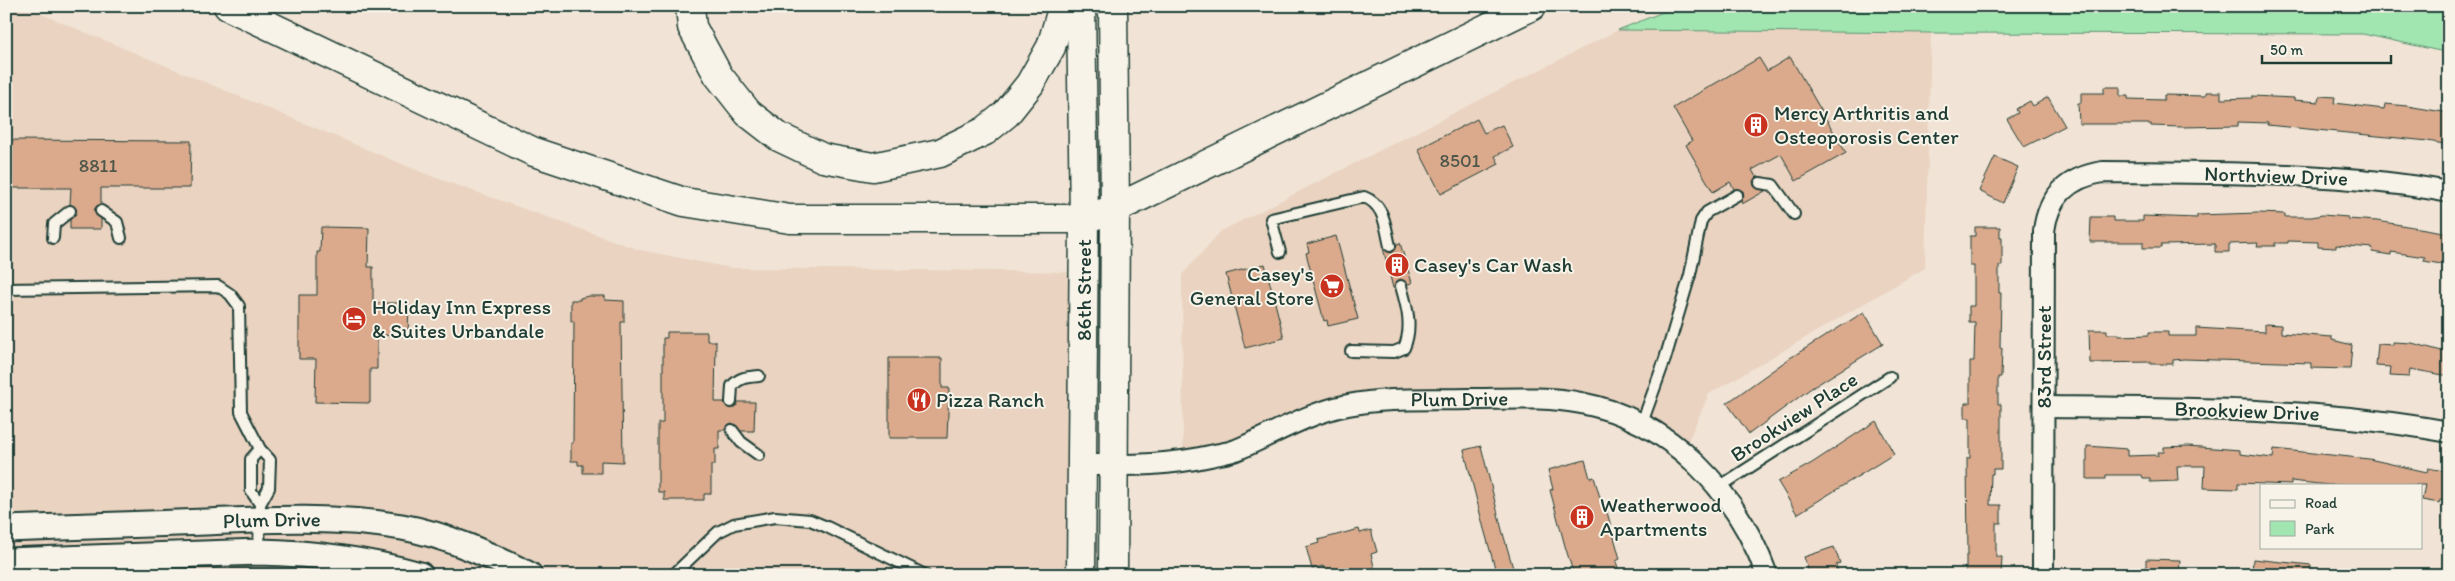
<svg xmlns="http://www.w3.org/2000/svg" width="2455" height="581" font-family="Itim,sans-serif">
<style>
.built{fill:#ead3c0}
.green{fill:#a1e5b0;stroke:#609172}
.building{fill:#dbaa8d;stroke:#1f3d34}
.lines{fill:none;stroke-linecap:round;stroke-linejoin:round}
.service-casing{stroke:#1f3d34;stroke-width:14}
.minor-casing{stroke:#1f3d34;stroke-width:24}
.tertiary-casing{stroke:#1f3d34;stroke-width:29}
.primary-casing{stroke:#1f3d34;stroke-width:31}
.motorway-casing{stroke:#1f3d34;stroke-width:31}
.service{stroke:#f7f3e8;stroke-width:10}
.minor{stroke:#f7f3e8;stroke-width:20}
.tertiary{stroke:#f7f3e8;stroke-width:25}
.primary{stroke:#f7f3e8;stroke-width:28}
.motorway{stroke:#f7f3e8;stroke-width:28}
.labels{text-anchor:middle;stroke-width:4;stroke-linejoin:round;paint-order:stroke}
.number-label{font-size:19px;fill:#4e584a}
.poi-label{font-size:21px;fill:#1f3d34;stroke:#f7f3e8;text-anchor:start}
.street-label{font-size:21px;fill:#1f3d34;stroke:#f7f3e8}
</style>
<rect width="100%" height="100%" fill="#f1e4d6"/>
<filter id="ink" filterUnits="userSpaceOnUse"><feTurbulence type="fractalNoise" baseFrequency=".02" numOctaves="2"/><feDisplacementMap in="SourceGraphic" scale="10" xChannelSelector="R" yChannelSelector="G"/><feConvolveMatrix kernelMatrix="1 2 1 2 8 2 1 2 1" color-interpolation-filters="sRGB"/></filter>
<g filter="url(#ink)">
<path class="built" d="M6,6H22L431,176L640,250L731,268L1084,272L1081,575H6Z
M1618,30L1931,33L1925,268L1709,394L1683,452L1582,403L1380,401L1183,462L1182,275L1221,231Z"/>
<path class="green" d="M1678,6H2449V53L2363,34L1931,33L1618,30Z"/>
<path class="building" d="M1790,57L1846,153L1796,181L1781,154L1752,170L1756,177L1753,181L1754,186L1765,191L1742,204L1741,201L1744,196L1743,191L1734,189L1730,182L1713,192L1686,145L1692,141L1673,108L1759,58L1767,71Z
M2104,87H2120V96H2128V99L2164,100V95L2206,96V92H2221V99L2252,98V96L2294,98V100L2319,102L2320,96L2335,97L2334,103L2384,109L2385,104L2407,106L2449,113V145L2428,141L2267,125L2268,123L2238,122V126L2182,127L2151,126V124H2079L2078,103H2081V93H2104Z
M2048,97L2065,126L2024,147L2007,119L2018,113L2016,109L2030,101L2033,106Z
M1477,119L1484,133L1502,125L1513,147L1495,156L1499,164L1441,194L1418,149Z
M6,140L191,141L190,188H101V204L96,207L94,211L101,219V229H70V220L77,210L70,204L71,188H6Z
M1995,157L2018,167L2003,203L1979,191Z
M2258,213L2285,214V217H2312L2322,215L2348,217V219L2377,221L2449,233V262L2442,261L2441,264L2424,261L2425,257L2391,252V255L2372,252L2373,248L2336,245V248L2318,247V242L2288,241V243H2275V246H2257L2258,243L2229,244V252H2215V244L2161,245V248H2143V242H2090L2091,217H2113V221H2143V216L2197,218V215Z
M321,227L369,228L368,267H373V303H409L408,336L377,335V369H370V403L315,402L316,359H299V295H317V252H320Z
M1975,227H2000V237H2002V266H1999V293H2001L2000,348H2002L2001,377H1998V404H2001V469H1993V474H1991L1990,505H2001V523H1996V557H2002L2001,575H1966V555H1968L1967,458H1970V418H1965V403H1970V361H1974L1975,322H1969V306H1974V266H1970V236H1975Z
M1336,236L1358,319L1328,326L1327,320L1324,321L1306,253L1309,252L1307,244Z
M1400,243L1412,283L1408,284L1400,279L1393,288L1383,248L1388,252L1392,253L1396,248L1397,244Z
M1265,264L1284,338L1245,348L1226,274Z
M589,296H605V300L624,301V322H621L623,462L601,461V473H583V465H578V461H571V443H573L574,321H571V300H580V298Z
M1864,312L1883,344L1810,389L1749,434L1727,403L1790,358Z
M2265,324L2281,325V333L2332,337V340L2352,345L2350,369L2311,368V363L2184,359L2173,360V364H2151V362L2090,363L2089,330H2107V334H2119V336L2149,335V332H2168V336H2196V328L2265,332Z
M667,332H707V341H716L715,402H724L727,407L731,409L736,406L738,402H755L754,431H741L732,423L728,425L725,430H719V449H715V465H711V494H704V500H664V492H658V423H663V338H667Z
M2393,342L2412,343L2449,353V376L2410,369L2409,377L2390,376L2391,367L2376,366L2378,344L2393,345Z
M889,358H942V388H949L947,438H889Z
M1876,421L1894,454L1797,514L1778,482L1812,463Z
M1481,446L1502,530L1515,575H1497L1484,529L1464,450Z
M2087,446L2127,449V456L2159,455L2158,452H2164V447L2188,446L2240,450V454L2273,458L2274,449L2369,459L2427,472L2428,468L2449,472V502L2440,500L2439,503L2422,500L2425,485H2328L2291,481V485L2238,483V489L2204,488L2205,466H2177L2178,481L2150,482V478H2143L2142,475H2106V479H2087Z
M1585,460L1590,478L1594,477L1601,501H1604L1620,559L1616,561L1620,575H1578L1577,571L1573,572L1565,546L1550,490L1553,489L1548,470Z
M1359,529L1360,533L1371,530L1377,552L1371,554L1376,575H1325L1323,566L1312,569L1306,547L1319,543L1318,540Z
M1834,547L1840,563L1836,565L1839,575H1810L1804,557Z
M2146,559L2180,560L2179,575H2146Z
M2253,559L2311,565L2310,575H2252Z"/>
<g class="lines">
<defs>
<path id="service" d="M1760,183L1773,185L1794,214
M101,211L117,222L121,238
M53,238L54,224L70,211
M1280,252L1271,219L1364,197C1385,205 1385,226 1390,246
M6,289L218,286L230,294L239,306L241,412L260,449L270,460L269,488L260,504L259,552
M1351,351L1394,352L1404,348C1413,327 1407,307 1401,286
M731,402L732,386C740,377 747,377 759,376
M1642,423L1665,359L1690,275L1701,221L1707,212L1737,195
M732,430L741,442L759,455
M1719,487L1890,377
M260,504L251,491V459L260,449
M673,575L718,532L734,524L775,517L810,520L827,527L925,575"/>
<g id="minor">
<path d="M2044,407C2183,408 2311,407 2449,432"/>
<path id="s1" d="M1082,465C1127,465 1166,466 1210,456C1218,454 1228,453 1236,450C1274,434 1307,413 1348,405C1387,397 1429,400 1468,399C1505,399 1545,396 1581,403C1671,420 1737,492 1767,575"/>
<path d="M2043,575L2044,231C2048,196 2069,177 2103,172C2218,173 2335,171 2449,192"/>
</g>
<g id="tertiary">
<path id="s2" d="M6,529C73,527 140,524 206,522C272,519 338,516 402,527C447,535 489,555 529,575"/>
<path d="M6,561L259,552C314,553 366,560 420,575"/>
</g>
<path id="primary" d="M1081,6L1084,219L1081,575
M1113,6L1115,209L1113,575"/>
<path id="motorway" d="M228,6L534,152L684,202L790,219H1084L1115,209L1532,6
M690,6L692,27L718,75L748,113L779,137L823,158L873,167L940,153L985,131L1006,114L1030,84L1051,47L1063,6"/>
</defs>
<use href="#service" class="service-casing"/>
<use href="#minor" class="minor-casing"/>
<use href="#tertiary" class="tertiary-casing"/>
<use href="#primary" class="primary-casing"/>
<use href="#motorway" class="motorway-casing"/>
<use href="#service" class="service"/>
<use href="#minor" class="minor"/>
<use href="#tertiary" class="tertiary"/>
<use href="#primary" class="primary"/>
<use href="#motorway" class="motorway"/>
</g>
</g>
<defs>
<symbol id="building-disc" viewBox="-11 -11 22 22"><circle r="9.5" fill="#c8321e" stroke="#f7f3e8"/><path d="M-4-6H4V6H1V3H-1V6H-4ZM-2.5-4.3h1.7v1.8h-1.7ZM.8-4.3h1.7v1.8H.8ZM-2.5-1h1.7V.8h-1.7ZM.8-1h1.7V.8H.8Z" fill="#fff"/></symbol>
<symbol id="supermarket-disc" viewBox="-11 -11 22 22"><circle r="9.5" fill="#c8321e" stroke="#f7f3e8"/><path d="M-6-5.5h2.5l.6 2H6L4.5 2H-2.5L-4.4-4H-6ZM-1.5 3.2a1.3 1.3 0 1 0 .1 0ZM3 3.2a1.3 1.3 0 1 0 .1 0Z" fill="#fff"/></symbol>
<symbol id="hotel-disc" viewBox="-11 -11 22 22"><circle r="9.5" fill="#c8321e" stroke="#f7f3e8"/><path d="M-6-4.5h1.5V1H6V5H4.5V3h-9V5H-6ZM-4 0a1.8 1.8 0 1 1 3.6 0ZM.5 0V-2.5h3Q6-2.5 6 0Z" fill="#fff"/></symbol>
<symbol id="restaurant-disc" viewBox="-11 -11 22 22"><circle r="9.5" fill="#c8321e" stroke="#f7f3e8"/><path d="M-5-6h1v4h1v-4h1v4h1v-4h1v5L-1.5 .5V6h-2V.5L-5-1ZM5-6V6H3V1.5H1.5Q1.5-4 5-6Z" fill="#fff"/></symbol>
</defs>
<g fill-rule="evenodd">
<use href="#building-disc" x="1742" y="111" width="28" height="28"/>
<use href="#building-disc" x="1383" y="251" width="28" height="28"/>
<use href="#supermarket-disc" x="1318" y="272" width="28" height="28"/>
<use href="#hotel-disc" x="340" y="305" width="28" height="28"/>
<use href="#restaurant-disc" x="905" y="386" width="28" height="28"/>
<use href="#building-disc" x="1568" y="503" width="28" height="28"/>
</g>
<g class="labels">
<g class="number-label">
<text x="1460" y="167">8501</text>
<text x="98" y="172">8811</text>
</g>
<g class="poi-label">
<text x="1774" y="120">Mercy Arthritis and<tspan x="1774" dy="24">Osteoporosis Center</tspan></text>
<text x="1414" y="272">Casey's Car Wash</text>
<text x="1314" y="281" text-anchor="end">Casey's<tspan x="1314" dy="24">General Store</tspan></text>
<text x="372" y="314">Holiday Inn Express<tspan x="372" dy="24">&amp; Suites Urbandale</tspan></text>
<text x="936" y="407">Pizza Ranch</text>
<text x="1600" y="512">Weatherwood<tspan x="1600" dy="24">Apartments</tspan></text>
</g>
<g class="street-label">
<text transform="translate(2276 176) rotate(2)" y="7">Northview Drive</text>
<text transform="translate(1084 290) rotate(-90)" y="7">86th Street</text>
<text transform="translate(2044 357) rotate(-90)" y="7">83rd Street</text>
<text dy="7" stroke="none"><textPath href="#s1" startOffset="388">Plum Drive</textPath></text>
<text transform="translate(2247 411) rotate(2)" y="7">Brookview Drive</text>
<text transform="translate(1794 417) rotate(-33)" y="7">Brookview Place</text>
<text dy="7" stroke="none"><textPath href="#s2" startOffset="266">Plum Drive</textPath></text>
</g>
</g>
<rect width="2455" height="581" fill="none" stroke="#f7f3e8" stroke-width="25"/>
<rect x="12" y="12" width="2430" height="556" fill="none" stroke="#1f3d34" stroke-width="2" filter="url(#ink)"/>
<rect x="2260" y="484" width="162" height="65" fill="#f7f3e8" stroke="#a1aaa0"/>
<rect x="2270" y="500" width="25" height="8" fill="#f7f3e8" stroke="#a1aaa0"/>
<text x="2305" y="508" font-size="15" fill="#1f3d34">Road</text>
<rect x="2270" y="521" width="25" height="15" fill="#a1e5b0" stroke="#a1aaa0"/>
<text x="2305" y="534" font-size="15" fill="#1f3d34">Park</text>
<path d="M2262 55v8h129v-8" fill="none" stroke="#1f3d34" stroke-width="2.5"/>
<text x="2270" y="55" font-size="15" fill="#1f3d34" stroke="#f7f3e8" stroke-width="4" paint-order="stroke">50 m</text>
</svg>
